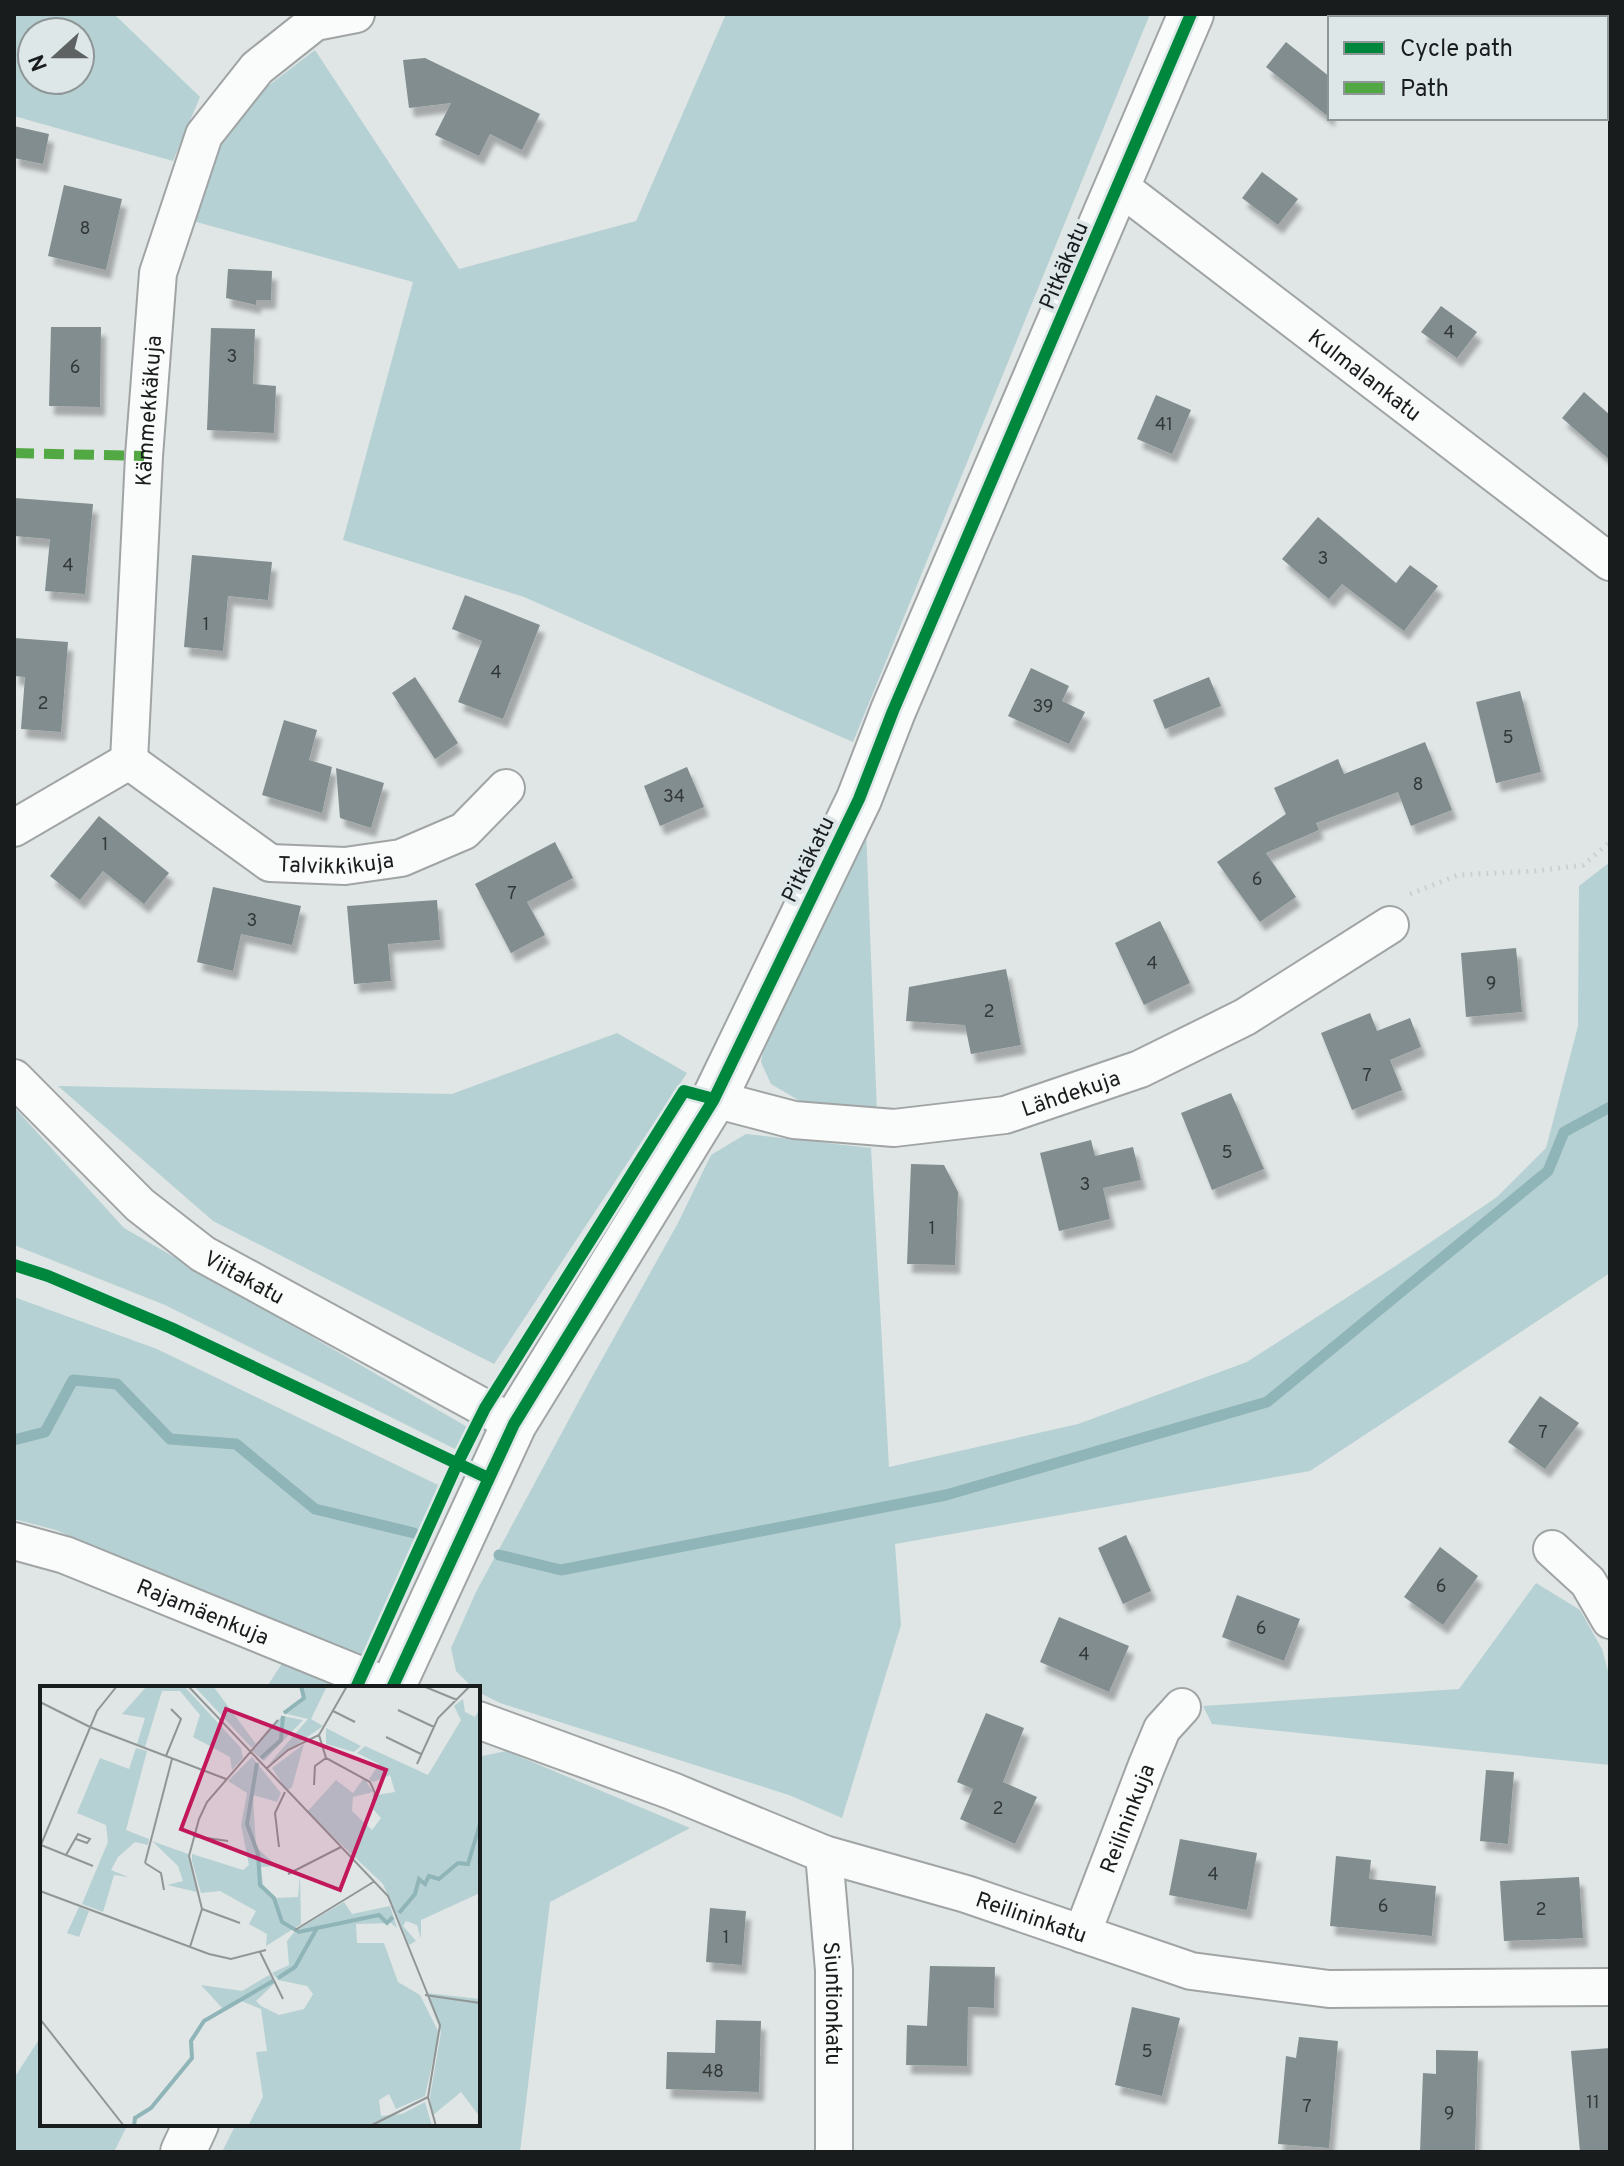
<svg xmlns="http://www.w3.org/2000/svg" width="1624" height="2166" font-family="Overpass,sans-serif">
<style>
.green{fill:#b6d1d3;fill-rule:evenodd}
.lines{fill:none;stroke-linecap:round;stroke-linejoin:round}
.stream{stroke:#90b5b8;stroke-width:11}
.building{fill:#818d8e;filter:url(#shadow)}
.minor-casing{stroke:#a0a4a4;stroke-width:40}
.tertiary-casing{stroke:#a0a4a4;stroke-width:48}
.path{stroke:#ced0d0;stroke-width:5;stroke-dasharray:2 6;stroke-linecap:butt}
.minor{stroke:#fafbfb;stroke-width:36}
.tertiary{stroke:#fafbfb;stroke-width:44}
.quiet{stroke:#52a943;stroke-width:10;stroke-dasharray:20 10;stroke-linecap:butt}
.cycleway-casing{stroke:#dde7e8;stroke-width:17}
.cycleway{stroke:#00873e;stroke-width:12}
.labels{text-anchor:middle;stroke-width:8;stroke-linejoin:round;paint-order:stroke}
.number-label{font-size:18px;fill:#333839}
.street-label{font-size:22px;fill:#191c1d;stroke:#dde7e8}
.inset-river{fill:none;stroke:#90b5b8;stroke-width:4}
.inset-road{fill:none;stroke:#909595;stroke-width:2}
.view{fill:#c2185b;fill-opacity:0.15;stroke:#c2185b;stroke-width:4}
.inset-edge{fill:none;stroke:#191c1d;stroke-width:4}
</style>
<defs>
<filter id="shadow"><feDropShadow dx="5" dy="9" stdDeviation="2" flood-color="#0004"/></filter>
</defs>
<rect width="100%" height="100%" fill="#e0e5e5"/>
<path class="green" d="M14,14H114L200,97L173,161L14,116ZM80,32V80H32V32Z
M726,14H1150L853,742L524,597L343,540L413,282L193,221L209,150L259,93L315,50L459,269L636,221Z
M866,828L877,1112L800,1101L771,1084L761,1062L765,1042Z
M1610,862V1273L1310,1471L895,1544L901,1625L842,1818L789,1795L500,1703L478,1692V1688H473L456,1671L451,1648L476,1592L587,1386L678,1223L711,1155L746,1134L871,1148L889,1467L1078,1424L1247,1362L1394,1267L1497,1197L1546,1148L1578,1026L1579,886Z
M617,1033L687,1073L494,1364L213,1221L58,1086L452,1094Z
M14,1107L124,1228L469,1428L461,1452L165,1305L14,1245Z
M14,1297L157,1349L438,1485L374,1670L304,1641L56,1530L14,1519Z
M1536,1583L1580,1610L1602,1649L1610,1678V1765L1212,1724L1203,1706L1459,1689Z
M283,1662L339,1688H266Z
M506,1751L690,1828L550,1902L520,2152H222L236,2124H478V1757Z
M42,2035V2124H128L114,2152H14V2078Z"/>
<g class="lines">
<path class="stream" d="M14,1440L45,1432L73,1380L117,1384L170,1439L236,1444L315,1509L414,1533
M499,1555L561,1570L946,1495L1267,1402L1548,1171L1564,1132L1610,1107"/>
</g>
<path class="building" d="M1286,42L1330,77V118L1266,67Z
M425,58L540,114L522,150L490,134L479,156L435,135L451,103L409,108L403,60Z
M14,126L49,134L43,164L14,158Z
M1262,172L1298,199L1278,225L1242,198Z
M64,185L122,199L106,270L48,256Z
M228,269L272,271L271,300H256V305L226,298Z
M1441,306L1477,332L1457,358L1421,332Z
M51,327H101L100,407L49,406Z
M211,328L255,329L253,384L276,386L274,433L207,430Z
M1584,392L1610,415V460L1562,418Z
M1156,395L1191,410L1172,454L1137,439Z
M15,498L93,504L85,594L45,591L50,539L14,536Z
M1318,517L1396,583L1410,565L1438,586L1404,631L1342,584L1329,599L1282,559Z
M192,555L272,562L268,600L228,596L223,651L184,647Z
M465,595L540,625L503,719L458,702L482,641L452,629Z
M14,638L68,642L61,732L21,729L25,677L14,676Z
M1031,668L1069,686L1062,701L1085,712L1069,744L1008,716Z
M415,677L458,743L435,759L392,693Z
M1209,677L1221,706L1165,729L1153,700Z
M1520,691L1541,772L1496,783L1476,702Z
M284,720L317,730L309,760L332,767L322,813L262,795Z
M1425,742L1452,810L1411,826L1398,792L1316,823L1319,830L1266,853L1296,897L1260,922L1217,862L1286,814L1274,788L1338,759L1344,774Z
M687,767L704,807L660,826L644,786Z
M336,768L384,783L371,828L340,818Z
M99,816L169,873L144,904L103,871L80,900L50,876Z
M555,842L573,878L527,902L545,935L511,953L475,884Z
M213,887L301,906L292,945L241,934L233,971L197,962Z
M437,900L440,940L388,944L391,981L354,984L347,906Z
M1160,921L1190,983L1144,1005L1115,943Z
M1516,948L1522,1012L1466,1017L1461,953Z
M1006,969L1021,1045L971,1054L965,1025L906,1021L909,987Z
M1370,1013L1377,1031L1410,1018L1421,1047L1390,1060L1402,1090L1352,1110L1321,1033Z
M1231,1093L1264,1169L1212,1190L1181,1113Z
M1091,1140L1095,1156L1133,1147L1141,1180L1103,1188L1110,1219L1059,1231L1040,1153Z
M911,1164L944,1165L958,1192L955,1265L907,1264Z
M1540,1396L1579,1423L1545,1469L1508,1442Z
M1126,1535L1151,1591L1123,1604L1098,1548Z
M1440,1547L1478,1576L1443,1625L1404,1597Z
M1237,1595L1300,1619L1284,1661L1222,1637Z
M1059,1617L1129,1646L1109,1692L1040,1662Z
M986,1713L1024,1728L1003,1782L1037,1797L1015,1844L960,1819L973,1789L957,1782Z
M1486,1770L1514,1772L1508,1844L1480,1841Z
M1180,1839L1257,1853L1247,1910L1169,1895Z
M1336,1856L1371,1860L1369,1879L1436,1886L1432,1936L1330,1926Z
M1579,1877L1583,1938L1504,1941L1500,1881Z
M710,1908L746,1911L742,1965L706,1962Z
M930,1966L995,1967L994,2008L968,2007L967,2066L906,2065L907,2025L927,2026Z
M1132,2007L1180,2018L1162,2096L1115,2085Z
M716,2020L761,2021L759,2092L666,2089L667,2052L715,2053Z
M1299,2037L1338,2041L1329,2148L1278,2144L1286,2056L1296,2058Z
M1610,2048V2152H1580L1571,2051Z
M1436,2050L1478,2051L1475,2152H1420L1423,2073L1436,2074Z"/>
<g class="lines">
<defs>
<g id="minor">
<path id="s1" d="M1119,186L1610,562"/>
<path id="s2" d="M129,761L270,863L345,866L401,858L464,831L506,788"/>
<path id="s3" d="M14,828L129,761L144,456L158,273L204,135L257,68L315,22L356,14"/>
<path id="s4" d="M14,1078L140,1205L203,1254L514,1424"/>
<path id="s5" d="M714,1099L794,1120L894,1128L1005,1115L1140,1069L1245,1017L1390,925"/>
<path id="s6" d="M14,1541L65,1555L392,1688"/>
<path d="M1552,1549L1588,1582L1610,1620"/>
<path id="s7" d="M478,1720L672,1791L824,1854L966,1894L1191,1971L1329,1989L1610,1987"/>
<path id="s8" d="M824,1854L834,1970V2152"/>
<path id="s9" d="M1082,1934L1147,1765L1162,1729L1182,1707"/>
</g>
<path id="tertiary" d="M392,1688L514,1424L714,1099L859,799L893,711L1191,14
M183,2152L196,2124"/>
</defs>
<use href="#minor" class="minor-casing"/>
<use href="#tertiary" class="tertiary-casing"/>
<path class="path" d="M1410,894L1458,875L1536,871L1583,865L1610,842"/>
<use href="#minor" class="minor"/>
<use href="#tertiary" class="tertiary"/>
<path class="quiet" d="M14,453L144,456"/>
<defs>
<path id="cycleway" d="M14,1265L48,1276L171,1328L488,1478
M356,1688L457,1464L485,1408L684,1091L714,1099
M392,1688L514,1424L714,1099L859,799L893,711L1191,14"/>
</defs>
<use href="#cycleway" class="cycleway-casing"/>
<use href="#cycleway" class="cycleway"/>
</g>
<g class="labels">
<g class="number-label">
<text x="85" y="234">8</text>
<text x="1449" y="338">4</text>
<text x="232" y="362">3</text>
<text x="75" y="373">6</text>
<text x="1164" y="430">41</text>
<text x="1323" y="564">3</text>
<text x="68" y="571">4</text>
<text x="206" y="630">1</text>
<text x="496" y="678">4</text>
<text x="43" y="709">2</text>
<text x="1043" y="712">39</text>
<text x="1508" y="743">5</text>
<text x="1418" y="790">8</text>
<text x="674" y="802">34</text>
<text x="105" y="850">1</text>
<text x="1257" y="885">6</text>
<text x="512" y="899">7</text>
<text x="252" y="926">3</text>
<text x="1152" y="969">4</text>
<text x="1491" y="989">9</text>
<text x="989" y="1017">2</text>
<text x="1367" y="1081">7</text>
<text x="1227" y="1158">5</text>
<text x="1085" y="1190">3</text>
<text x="932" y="1234">1</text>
<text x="1543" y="1438">7</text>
<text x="1441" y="1592">6</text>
<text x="1261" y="1634">6</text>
<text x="1084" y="1660">4</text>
<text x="998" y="1814">2</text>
<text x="1213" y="1880">4</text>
<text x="1383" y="1912">6</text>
<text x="1541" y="1915">2</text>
<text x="726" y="1943">1</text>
<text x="1147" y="2057">5</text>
<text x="713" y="2077">48</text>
<text x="1593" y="2108">11</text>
<text x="1307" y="2112">7</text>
<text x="1449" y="2119">9</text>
</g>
<g class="street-label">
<text transform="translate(1063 265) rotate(-67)" y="8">Pitkäkatu</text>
<text dy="8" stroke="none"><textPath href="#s1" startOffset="310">Kulmalankatu</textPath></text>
<text dy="8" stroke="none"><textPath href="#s3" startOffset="484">Kämmekkäkuja</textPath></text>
<text dy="8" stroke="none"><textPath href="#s2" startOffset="240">Talvikkikuja</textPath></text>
<text transform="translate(807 859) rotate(-64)" y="8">Pitkäkatu</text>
<text dy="8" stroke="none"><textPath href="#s5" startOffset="364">Lähdekuja</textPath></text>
<text dy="8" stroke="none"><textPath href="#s4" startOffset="306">Viitakatu</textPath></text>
<text dy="8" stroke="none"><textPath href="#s6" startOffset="202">Rajamäenkuja</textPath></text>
<text dy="8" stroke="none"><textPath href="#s9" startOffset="124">Reilininkuja</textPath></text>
<text dy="8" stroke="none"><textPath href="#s7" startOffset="588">Reilininkatu</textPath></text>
<text dy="8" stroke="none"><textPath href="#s8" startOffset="150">Siuntionkatu</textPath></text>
</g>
</g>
<g transform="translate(40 1686)">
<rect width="440" height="440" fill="#e0e5e5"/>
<path d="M107,0H144L201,62L203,72L192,84L190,71L153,51L160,29L140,5H122L105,61L97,58L105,32L82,28ZM154,0H173L216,58L212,62ZM260,0H287L271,33L283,40L228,79L268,33L243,27L263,12ZM423,13L425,26L435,31L440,22V207L381,234V253L377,239L366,235L363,240L376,255L369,259L343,198L267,126L296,94L313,107L324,92L333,106L313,111L312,125L332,144L341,132L333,123L337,109L355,106L350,89L333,96L329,93L339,78L317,67L325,60L388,89L421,34L414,20ZM242,30L263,34L224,75L212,65ZM286,42L321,60L314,66L286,58ZM264,58L252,101L247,105L232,82ZM96,62L107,65L86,144L109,153L108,159L95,156L78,171L71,184L88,191L74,189L63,226L42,218L68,156L66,139L37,127L60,72L89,83ZM212,71L241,107L237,116L213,109L216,161L237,180L221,181L223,199L236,212L258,211L260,188L261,238L226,260L227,248L209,238L216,225L180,205L161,207L152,175V168L203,184L209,179L201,139L207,107L188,95ZM112,155L148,168L157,206L127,199L143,195L138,180ZM304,216L312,228L350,220L357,242L351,237L316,238L317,257H344L358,296L380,309L399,347L385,410L356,423L349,408L339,414L341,430L362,428L385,416L392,440H208L223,411L216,366L227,365L221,323L199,314L184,324L161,299L202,305L229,289L236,296L216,315L221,320L239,329L264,323L273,308L267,300L238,294L232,287L249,279L247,255L255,245ZM39,221L49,225L39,251L27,247ZM386,307L440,313V431L421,406L392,430L390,411L401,346Z" fill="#b6d1d3"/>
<path class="inset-river" d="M244,27L264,12L261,0M221,72L241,54L243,30M217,77L207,138L218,168L220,199L234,212L242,236L259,246L277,242M359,227L375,208L379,193L385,198L389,190L399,193L418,177L428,178L440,138M238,292L255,281L277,242L339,229L347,237L353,231M94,440L95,432L111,422L152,372L151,355L164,335L233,295"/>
<path class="inset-road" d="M148,0L348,210L400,339L388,411L396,440M383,0L417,14M0,16L50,41L186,93M358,24L394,41M293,25L315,36M279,49L286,72L330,96L335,107L332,121M346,51L381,68M126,70L141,33L131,23M377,78L398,32L430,0M227,82L248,64L279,49L307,0M274,99L275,80L286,72M153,150L188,155M1,159L53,180M0,161L57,25L77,0M239,161L235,127L245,106M26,169L38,148L50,153L47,157L36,153M105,177L132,73M105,177L121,187L124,204M248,188L301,161M0,205L169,268L191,273L226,264M162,223L200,237M255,244L335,195M150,261L162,223L149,170L159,133L167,116L238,34M220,266L243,313M385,309L440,317M0,333L84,440M330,440L388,411"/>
<path class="view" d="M186,23L346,84L300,204L141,143Z"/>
<rect width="440" height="440" class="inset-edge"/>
</g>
<rect width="1624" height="2166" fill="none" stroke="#191c1d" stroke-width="32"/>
<rect x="1328" y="16" width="280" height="104" fill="#dde7e8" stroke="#8f9697" stroke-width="2"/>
<rect x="1344" y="42" width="40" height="12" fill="#00873e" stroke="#8f9697" stroke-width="2"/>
<text x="1400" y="56" font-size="24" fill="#191c1d">Cycle path</text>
<rect x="1344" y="82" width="40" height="12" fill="#52a943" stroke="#8f9697" stroke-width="2"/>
<text x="1400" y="96" font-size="24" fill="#191c1d">Path</text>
<g transform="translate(56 56) rotate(249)"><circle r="38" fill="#dde7e8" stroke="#8f9697" stroke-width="2"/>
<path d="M0-6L14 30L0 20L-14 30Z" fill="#5f6263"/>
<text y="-12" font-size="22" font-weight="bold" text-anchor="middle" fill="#191c1d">N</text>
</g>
</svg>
